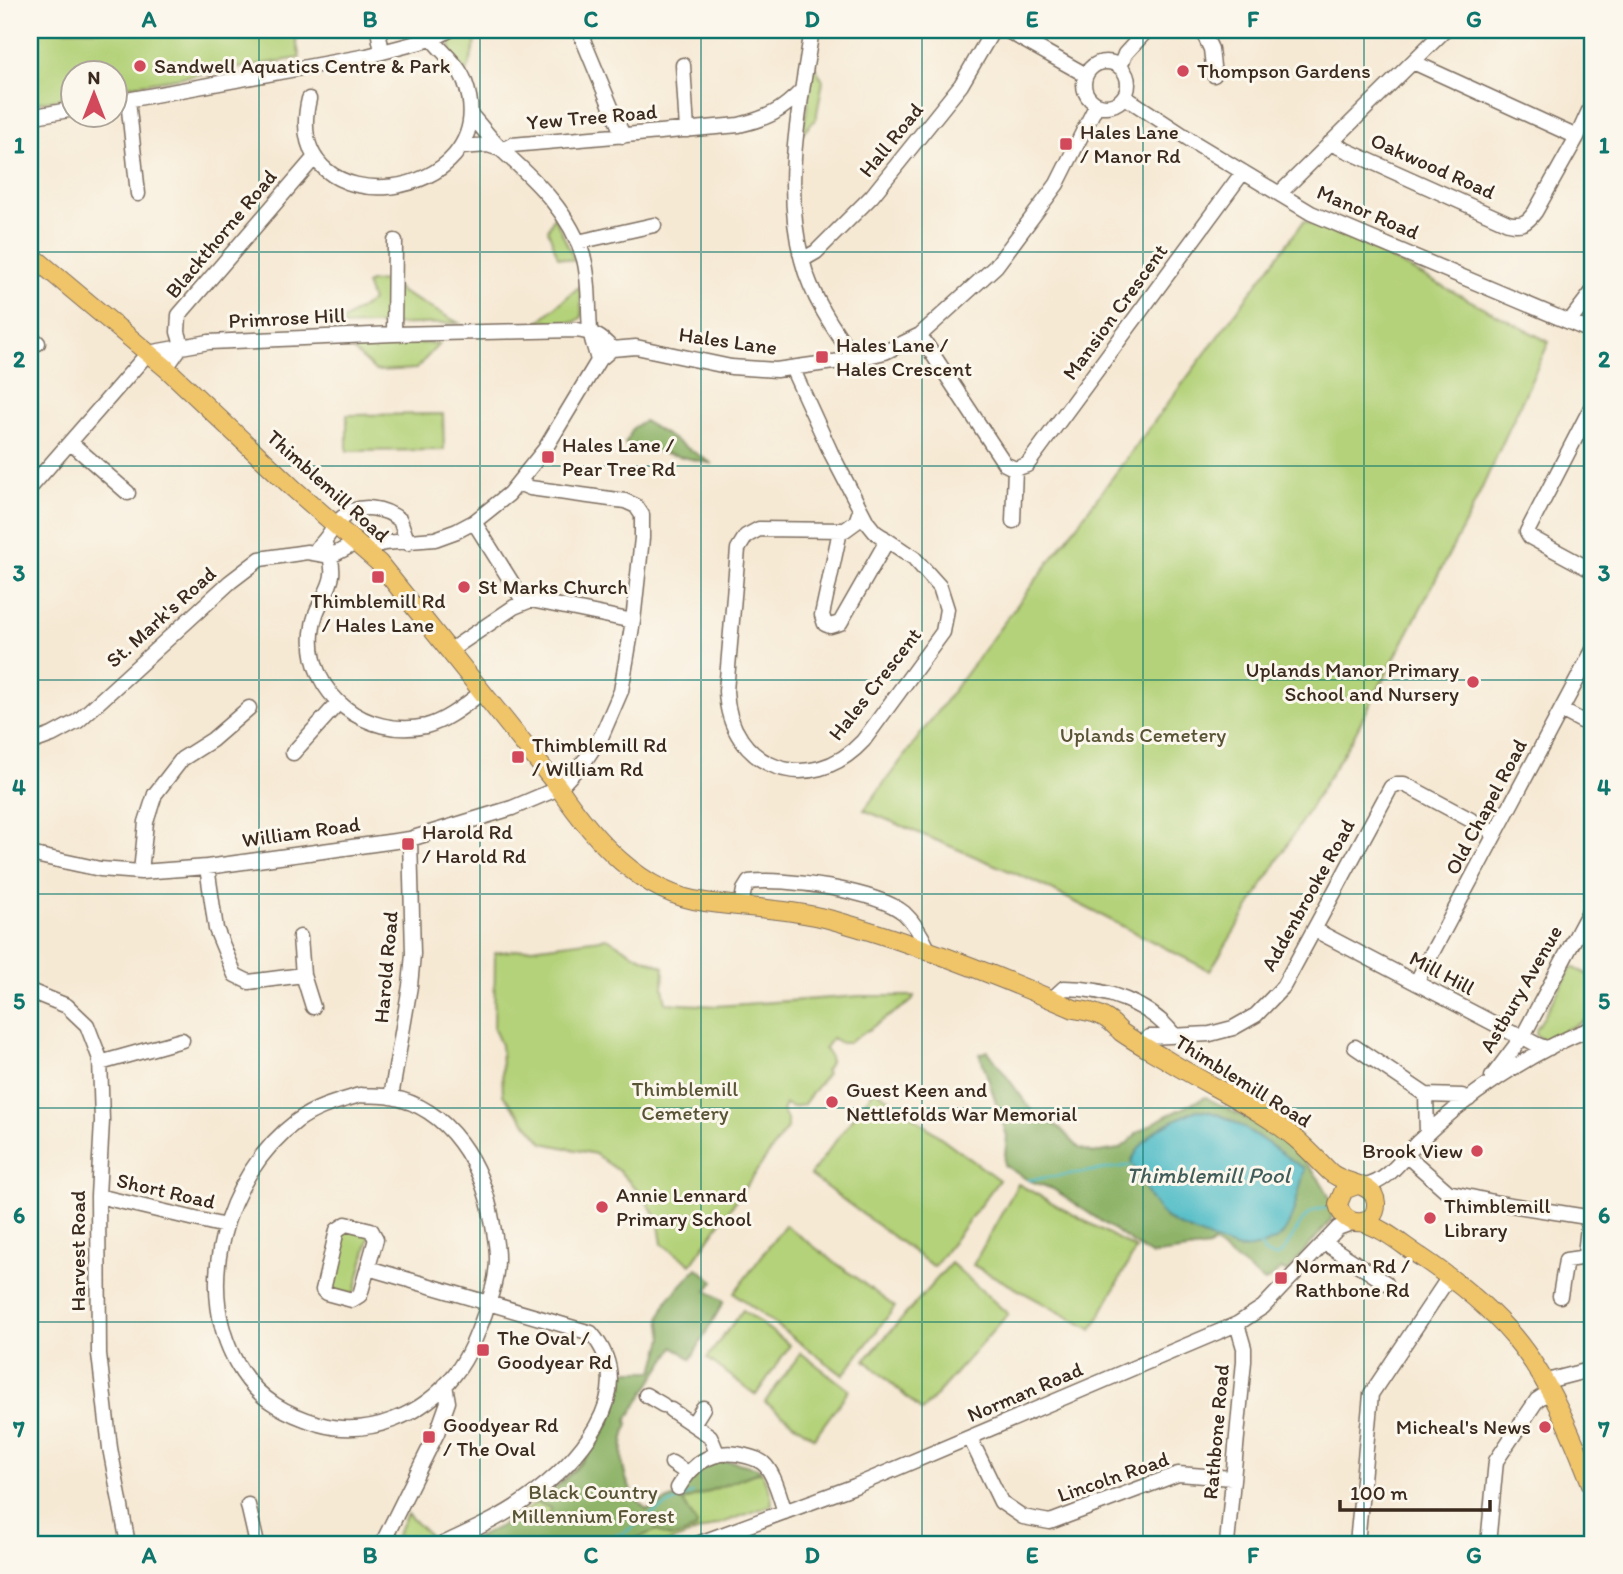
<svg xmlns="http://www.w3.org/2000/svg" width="1623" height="1574" font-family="Itim,sans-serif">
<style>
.green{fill:#b4d279;stroke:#787e4c;stroke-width:2}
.forest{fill:#8fb469;stroke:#656f44;stroke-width:2;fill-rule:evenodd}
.water{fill:#4dbbc6;stroke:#447272;stroke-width:2}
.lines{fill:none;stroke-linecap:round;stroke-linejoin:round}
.stream{stroke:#4dbbc6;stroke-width:2.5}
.minor-casing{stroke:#7c6d5e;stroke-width:17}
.major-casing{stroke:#7c6d5e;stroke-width:20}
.minor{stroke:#fff;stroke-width:14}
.major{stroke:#f0c469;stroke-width:18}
.grid{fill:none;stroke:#0f766e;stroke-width:2;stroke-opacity:0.55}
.poi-dot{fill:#d1495b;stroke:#fbf7ec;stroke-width:2.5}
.labels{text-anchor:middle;stroke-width:6;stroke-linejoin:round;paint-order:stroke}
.poi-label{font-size:21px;fill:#3b2a1e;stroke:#fbf7ec;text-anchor:start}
.street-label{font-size:21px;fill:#3b2a1e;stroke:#fbf7ec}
.park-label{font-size:21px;fill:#595435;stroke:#fbf7ec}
.water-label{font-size:23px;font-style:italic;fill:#415d59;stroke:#fbf7ec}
.neatline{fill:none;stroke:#0f766e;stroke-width:2.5}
.grid-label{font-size:23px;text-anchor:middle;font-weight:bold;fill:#0f766e}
</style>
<rect width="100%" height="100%" fill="#fbf7ec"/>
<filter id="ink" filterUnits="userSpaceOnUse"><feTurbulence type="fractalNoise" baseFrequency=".0143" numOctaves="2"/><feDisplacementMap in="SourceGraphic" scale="14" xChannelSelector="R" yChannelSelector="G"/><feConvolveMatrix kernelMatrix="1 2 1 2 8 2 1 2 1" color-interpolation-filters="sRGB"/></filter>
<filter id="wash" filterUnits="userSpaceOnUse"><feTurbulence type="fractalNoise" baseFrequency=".00686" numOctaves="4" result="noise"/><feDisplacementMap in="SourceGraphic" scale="28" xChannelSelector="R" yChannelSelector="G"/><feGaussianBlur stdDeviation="1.57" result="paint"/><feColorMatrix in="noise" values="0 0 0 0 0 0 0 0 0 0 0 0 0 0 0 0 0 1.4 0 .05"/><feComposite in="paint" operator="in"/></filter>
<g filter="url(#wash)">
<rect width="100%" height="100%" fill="#f6e9d4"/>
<path class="green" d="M30,30H294L300,58L116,88V74H74L73,96L30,104Z
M465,30H479L467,73L452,54L450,42L456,35Z
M814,65L823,81L816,119L803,133Z
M554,216L575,261L558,257L548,230Z
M1304,221L1364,245L1549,342L1470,514L1352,739L1210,971L1038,883L864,810Z
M391,281L401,292L459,323L335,326L372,301L366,284L370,282Z
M580,286L582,317L575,322H538Z
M440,343L416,369L376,371L346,344Z
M443,414L444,450L347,451V415Z
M607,938L638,956L664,967L663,988L666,1003L716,1006L860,996H914L912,1001L848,1043H841L832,1038L824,1049C833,1056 831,1063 825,1071L827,1073L803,1105L792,1107L785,1104L782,1111L787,1119V1128L691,1264L662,1244L658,1219L641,1194L620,1172L595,1154L543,1143L503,1095L501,1045L494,1029L495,953Z
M1572,967L1593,977V1017L1544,1040L1536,1035V1030Z
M875,1089L999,1180L934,1267L810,1175Z
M1018,1184L1136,1249L1092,1330L973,1265Z
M785,1225L895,1307L843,1375L734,1293Z
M345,1229L370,1235L354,1295L328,1289Z
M951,1263L1008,1314L922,1411L865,1360Z
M743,1310L790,1345L756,1395L707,1358Z
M801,1353L849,1390L814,1438L765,1402Z
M634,1407L626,1421L628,1423C617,1455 621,1486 646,1510L691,1490L694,1496L761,1471L771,1494L772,1505L664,1544H465L498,1528L544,1498L573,1470L592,1448L613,1414Z
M407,1514L434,1540L424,1544H392Z"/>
<path class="forest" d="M644,421L713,464L625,444L633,428Z
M988,1051L1032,1111L1060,1128L1079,1148L1093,1153L1119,1149L1130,1141L1137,1133L1166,1116L1206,1097C1226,1109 1249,1118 1268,1131C1291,1146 1340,1189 1331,1220L1287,1272L1281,1269L1265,1282L1213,1243L1209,1247L1151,1255L1053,1189L1028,1180L1004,1165L1007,1136L980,1054ZM1197,1110C1230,1110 1277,1152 1304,1169L1293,1213L1241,1249L1191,1231L1166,1219L1147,1192L1161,1127Z
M697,1268L714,1281L707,1291L724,1301L691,1359L674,1347L626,1421L628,1423C617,1455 621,1486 647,1510L680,1495L703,1469L716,1462H734L758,1468L761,1471L683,1501L697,1525L696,1529C682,1535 669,1542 657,1530L623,1544H465C494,1529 514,1515 548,1519L551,1508L535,1502C561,1489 596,1449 609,1423C617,1407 621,1389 622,1371H654L663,1338L660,1317L664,1307L669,1298Z"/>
<path class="water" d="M1197,1110C1229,1110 1277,1152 1305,1169C1299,1187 1294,1221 1282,1235C1274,1243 1253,1249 1242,1249C1232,1249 1176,1226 1168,1219C1153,1209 1139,1177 1131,1161C1149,1129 1166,1124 1197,1110Z"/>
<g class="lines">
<path class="stream" d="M1028,1180L1134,1165
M1260,1245L1265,1254L1277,1257C1297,1242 1297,1208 1327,1208
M592,1544L624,1533L656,1511L692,1493"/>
</g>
</g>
<g filter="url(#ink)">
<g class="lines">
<defs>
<path id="minor" d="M378,30L382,52
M579,30L623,136
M812,30C800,104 782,185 802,260C811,296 834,330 855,359
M1006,30L1086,75
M1202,30L1211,49L1214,75
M1413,62L1577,137
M1084 84a22 22 0 1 1 44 0a22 22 0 1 1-44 0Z
M683,65L687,130
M1120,67L1125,54L1147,30
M1125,97L1198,145L1311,213L1593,332
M309,99C277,233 509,204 465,82C459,65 443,53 432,39
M128,100L138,194
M116,102L367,56L432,39L450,30
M471,115C482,127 492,141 504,152C537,182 571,214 584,259C590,282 588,306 590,329C591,340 596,350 598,361
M30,117L74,109
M1330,143L1508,223C1522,226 1527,223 1535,212L1577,137L1593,102
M461,147L488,145L500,149
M502,150L512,145L739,125C768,118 782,111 802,90
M1280,193L1445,30
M578,242L654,225
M802,260L816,252L872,196L961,85L993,30
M1570,321L1593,291
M394,334L395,241
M920,335L1005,464L1015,469L1027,465L1243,172
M30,336L38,343
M166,368L182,345L178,332L179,315L315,157
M793,370L831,453L867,522L875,532L914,558L940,587L947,609L943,632L863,741C810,798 729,769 726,691L738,549L746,536L759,529L845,530L856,522L860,511
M1593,404L1527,532L1530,537L1593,571
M71,443L128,493
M30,488L148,353L209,342L394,334L576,330C592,332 601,336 612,349
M1013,521L1015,469
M474,522L524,602
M840,531L822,615L825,624L830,626L840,623L884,546L883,537
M324,542C347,588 315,592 312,633C307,695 367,739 426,726C446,721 465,705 481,693
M318,547C328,539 333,525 343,517C360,502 385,508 400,520L408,543
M363,549L384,543L435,539L457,531L474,522L509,494L545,449L598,361L612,349L636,347L731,367L776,370L855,359L885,352L920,335L996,266L1057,184L1097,104
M449,651L514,607L531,600L633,621
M1561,710L1593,727
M30,743L52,735L78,721L230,582L260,559L307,552L331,556L356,543
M293,753L338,703
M30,854L100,869L141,872L207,867L410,839L512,808L559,788L586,759L602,735L621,691L633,621L642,538V515L636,506L625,501L530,488L518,483
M207,867L216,929L235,975L249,982L303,975
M141,872L146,822L155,794L182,759L212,740L249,708
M741,906L744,890L749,882C783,877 877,891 904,913C915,923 922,936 928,949
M1315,930L1512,1033C1527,1036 1534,1047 1549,1048
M300,937L303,975L313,1007
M1416,983L1593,650
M30,991L67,1006L87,1025L100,1059L102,1121L98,1196L99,1354L110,1448L128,1544
M1052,999L1064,988C1105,988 1149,1003 1174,1035
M1143,1045L1149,1037L1210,1034L1233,1028L1256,1015L1283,987L1391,787L1397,784H1404L1495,833
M1355,1047L1426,1095
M100,1063L182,1040
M1492,1077L1523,1036L1593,904
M360,1095C370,1096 381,1095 391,1097C450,1108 483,1166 492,1220C495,1237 499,1255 496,1272C495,1286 489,1300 485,1313C477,1335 469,1356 455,1374C424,1415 368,1438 319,1424C287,1414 261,1401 242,1372C190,1293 224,1176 297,1121C316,1107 337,1102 360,1095Z
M391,1097L410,986L413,954L410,839
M1427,1133L1426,1095L1462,1096L1469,1099
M1406,1155L1448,1192L1498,1203L1593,1218
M1364,1186C1387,1183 1402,1159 1417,1143C1464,1097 1532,1050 1593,1028
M98,1196L225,1226
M346,1224L371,1230L376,1239L360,1295L352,1300L326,1293L323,1290L337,1230Z
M1325,1243L1386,1283
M368,1268L591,1333C644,1394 574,1465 524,1501C499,1519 470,1531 443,1544
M1560,1296L1566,1260L1580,1258L1585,1255L1589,1217
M1543,1382L1593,1369
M646,1395L663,1405
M671,1410L710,1436L717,1453
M693,1424L703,1408
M970,1438L1001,1502L1023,1517L1050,1522L1178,1474L1232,1478
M672,1463L687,1473
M678,1488C693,1462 715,1447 746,1456C754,1458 761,1460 766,1466C776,1478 780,1498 785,1512
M248,1505L257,1544
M382,1544L437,1433L448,1402L445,1385
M697,1544L855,1486L1237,1324L1263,1307L1338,1228L1354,1222
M1227,1544L1244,1361V1348L1237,1324
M1357,1544L1371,1394L1449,1277
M1488,1544L1496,1461L1537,1400L1549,1392"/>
<path id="major" d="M30,254L166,368L294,489L379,563L559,788C593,838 640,894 705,902C748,908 793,909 836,921C918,944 996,975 1074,1009C1085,1011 1096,1012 1105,1018C1111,1021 1116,1027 1121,1032C1135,1042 1152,1051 1167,1060C1207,1085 1260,1108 1295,1138C1308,1149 1319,1161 1330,1172C1344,1185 1375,1182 1376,1203C1377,1227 1344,1230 1338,1204L1344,1190L1357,1185
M1361,1222C1384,1228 1402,1245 1421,1257C1455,1280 1488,1306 1514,1337C1550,1380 1573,1437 1593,1489"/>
</defs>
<use href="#minor" class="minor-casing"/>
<use href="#major" class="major-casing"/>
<use href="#minor" class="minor"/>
<use href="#major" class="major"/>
</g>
</g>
<path class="grid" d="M259,30V1544M480,30V1544M701,30V1544M922,30V1544M1143,30V1544M1364,30V1544M30,252H1593M30,466H1593M30,680H1593M30,894H1593M30,1108H1593M30,1322H1593"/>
<g class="poi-dot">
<circle cx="140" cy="66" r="7"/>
<circle cx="1183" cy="71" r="7"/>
<rect x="1059" y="137" width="14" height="14" rx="3.5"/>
<rect x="815" y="350" width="14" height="14" rx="3.5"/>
<rect x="541" y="450" width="14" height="14" rx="3.5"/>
<rect x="371" y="570" width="14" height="14" rx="3.5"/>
<circle cx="464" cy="587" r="7"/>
<circle cx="1473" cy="682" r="7"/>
<rect x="511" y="750" width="14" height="14" rx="3.5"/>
<rect x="401" y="837" width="14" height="14" rx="3.5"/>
<circle cx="832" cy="1102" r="7"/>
<circle cx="1477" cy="1151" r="7"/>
<circle cx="602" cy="1207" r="7"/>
<circle cx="1430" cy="1218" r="7"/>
<rect x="1274" y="1271" width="14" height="14" rx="3.5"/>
<rect x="476" y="1343" width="14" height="14" rx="3.5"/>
<circle cx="1545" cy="1427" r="7"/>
<rect x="422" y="1430" width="14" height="14" rx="3.5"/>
</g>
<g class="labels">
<g class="poi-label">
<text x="154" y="73">Sandwell Aquatics Centre &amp; Park</text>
<text x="1197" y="78">Thompson Gardens</text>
<text x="1080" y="139">Hales Lane<tspan x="1080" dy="24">/ Manor Rd</tspan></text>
<text x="836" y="352">Hales Lane /<tspan x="836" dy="24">Hales Crescent</tspan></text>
<text x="562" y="452">Hales Lane /<tspan x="562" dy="24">Pear Tree Rd</tspan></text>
<text x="478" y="594">St Marks Church</text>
<text x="378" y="608" text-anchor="middle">Thimblemill Rd<tspan x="378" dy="24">/ Hales Lane</tspan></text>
<text x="1459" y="677" text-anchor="end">Uplands Manor Primary<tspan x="1459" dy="24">School and Nursery</tspan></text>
<text x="532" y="752">Thimblemill Rd<tspan x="532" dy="24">/ William Rd</tspan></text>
<text x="422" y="839">Harold Rd<tspan x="422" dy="24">/ Harold Rd</tspan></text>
<text x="846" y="1097">Guest Keen and<tspan x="846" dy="24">Nettlefolds War Memorial</tspan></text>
<text x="1463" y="1158" text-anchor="end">Brook View</text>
<text x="616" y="1202">Annie Lennard<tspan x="616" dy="24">Primary School</tspan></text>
<text x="1444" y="1213">Thimblemill<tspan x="1444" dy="24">Library</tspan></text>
<text x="1295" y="1273">Norman Rd /<tspan x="1295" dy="24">Rathbone Rd</tspan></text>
<text x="497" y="1345">The Oval /<tspan x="497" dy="24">Goodyear Rd</tspan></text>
<text x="443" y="1432">Goodyear Rd<tspan x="443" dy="24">/ The Oval</tspan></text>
<text x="1531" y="1434" text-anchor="end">Micheal's News</text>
</g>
<g class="street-label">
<text transform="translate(592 117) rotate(-5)" y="7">Yew Tree Road</text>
<text transform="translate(891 140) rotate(-51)" y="7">Hall Road</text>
<text transform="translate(1433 166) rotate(24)" y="7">Oakwood Road</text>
<text transform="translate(1368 212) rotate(23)" y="7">Manor Road</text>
<text transform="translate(221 234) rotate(-50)" y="7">Blackthorne Road</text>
<text transform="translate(1115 312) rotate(-54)" y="7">Mansion Crescent</text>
<text transform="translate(287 318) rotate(-3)" y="7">Primrose Hill</text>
<text transform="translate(728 341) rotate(8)" y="7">Hales Lane</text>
<text transform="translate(328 486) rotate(42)" y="7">Thimblemill Road</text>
<text transform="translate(161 617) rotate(-42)" y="7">St. Mark's Road</text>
<text transform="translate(875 684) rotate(-52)" y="7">Hales Crescent</text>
<text transform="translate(1486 807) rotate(-62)" y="7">Old Chapel Road</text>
<text transform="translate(301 832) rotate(-8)" y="7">William Road</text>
<text transform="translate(1308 895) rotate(-61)" y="7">Addenbrooke Road</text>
<text transform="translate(386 967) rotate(-85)" y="7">Harold Road</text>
<text transform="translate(1442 973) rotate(28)" y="7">Mill Hill</text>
<text transform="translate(1521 989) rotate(-60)" y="7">Astbury Avenue</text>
<text transform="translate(1243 1081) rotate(32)" y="7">Thimblemill Road</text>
<text transform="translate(166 1191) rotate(13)" y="7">Short Road</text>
<text transform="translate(78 1251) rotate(-90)" y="7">Harvest Road</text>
<text transform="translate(1025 1392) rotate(-23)" y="7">Norman Road</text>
<text transform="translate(1216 1432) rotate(-85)" y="7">Rathbone Road</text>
<text transform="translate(1113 1477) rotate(-19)" y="7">Lincoln Road</text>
</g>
<g class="park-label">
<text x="1143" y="742">Uplands Cemetery</text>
<text x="685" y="1096">Thimblemill<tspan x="685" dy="24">Cemetery</tspan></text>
<text x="593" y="1499">Black Country<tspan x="593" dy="24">Millennium Forest</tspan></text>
</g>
<g class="water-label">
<text x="1208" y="1183">Thimblemill Pool</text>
</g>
</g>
<rect width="1623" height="1574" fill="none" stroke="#fbf7ec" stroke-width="77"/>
<g transform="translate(94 94)"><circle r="33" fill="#fbf7ec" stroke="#aea59a" stroke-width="2"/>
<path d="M0-5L12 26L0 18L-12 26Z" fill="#d1495b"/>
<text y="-10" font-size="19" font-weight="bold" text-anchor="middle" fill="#3b2a1e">N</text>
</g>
<path d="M1340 1500v10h150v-10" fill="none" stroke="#3b2a1e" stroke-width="3.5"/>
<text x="1350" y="1500" font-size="21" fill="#3b2a1e" stroke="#fbf7ec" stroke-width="5" paint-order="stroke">100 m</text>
<rect x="38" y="38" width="1546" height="1498" class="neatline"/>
<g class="grid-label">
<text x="149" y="27">A</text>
<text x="370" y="27">B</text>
<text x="591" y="27">C</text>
<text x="812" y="27">D</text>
<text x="1032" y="27">E</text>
<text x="1253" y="27">F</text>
<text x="1474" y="27">G</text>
<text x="19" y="153">1</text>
<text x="1604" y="153">1</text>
<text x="19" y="367">2</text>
<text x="1604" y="367">2</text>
<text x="19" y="581">3</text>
<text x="1604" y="581">3</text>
<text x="19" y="795">4</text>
<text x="1604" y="795">4</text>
<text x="19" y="1009">5</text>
<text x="1604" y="1009">5</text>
<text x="19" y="1223">6</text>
<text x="1604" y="1223">6</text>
<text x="19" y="1437">7</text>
<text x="1604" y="1437">7</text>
<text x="149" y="1563">A</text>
<text x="370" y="1563">B</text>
<text x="591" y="1563">C</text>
<text x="812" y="1563">D</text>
<text x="1032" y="1563">E</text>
<text x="1253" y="1563">F</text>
<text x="1474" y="1563">G</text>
</g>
</svg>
